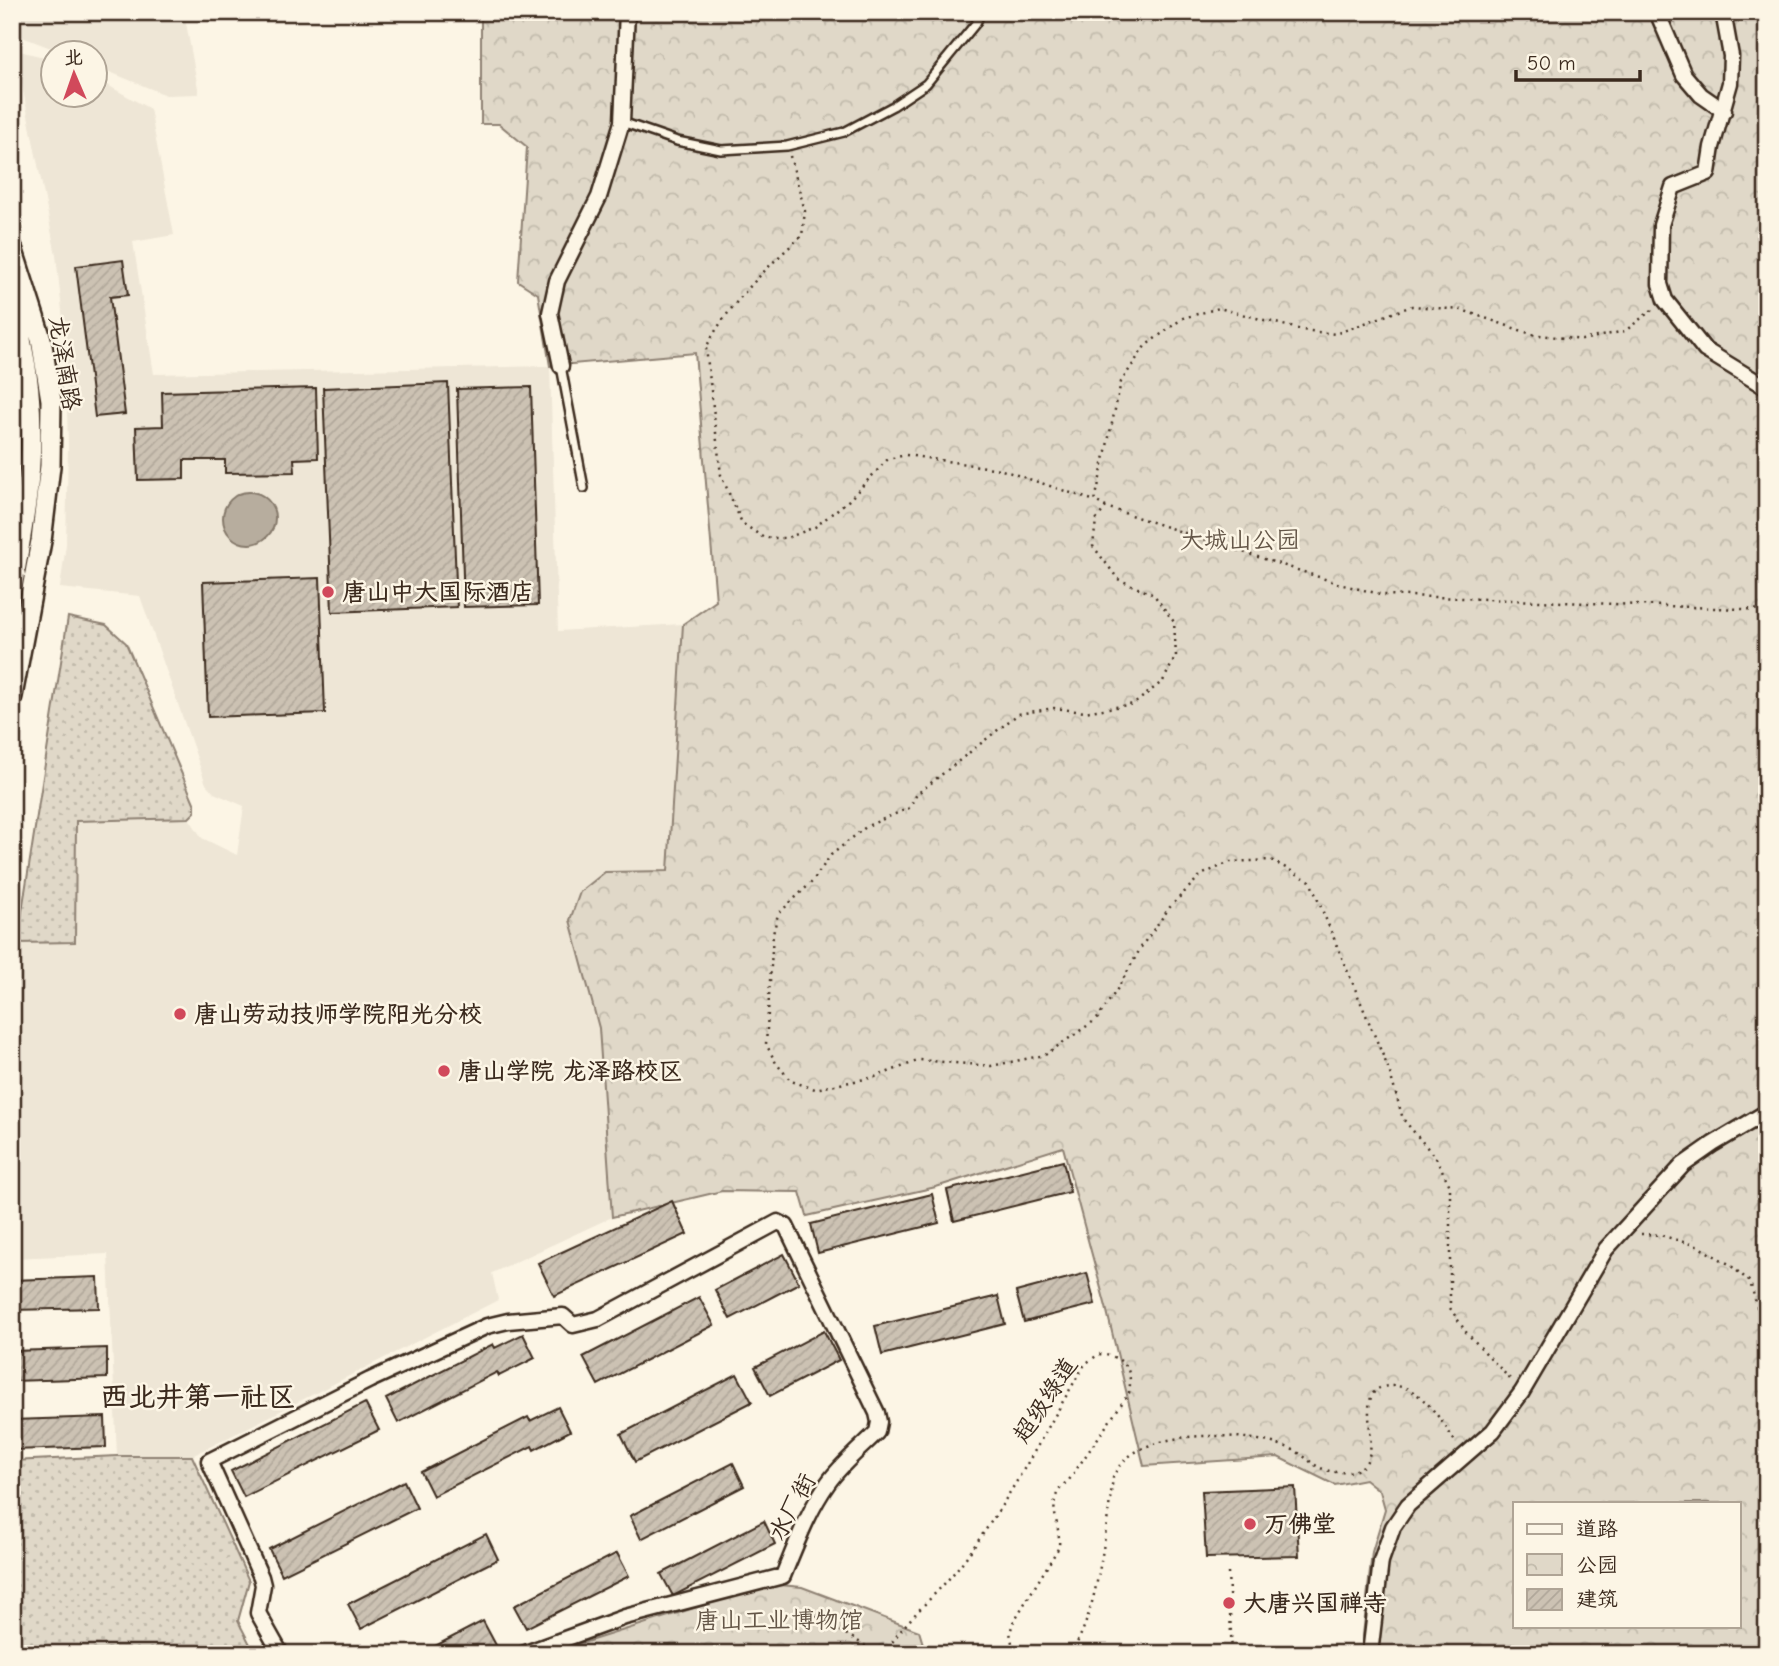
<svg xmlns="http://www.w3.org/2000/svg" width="1779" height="1666" font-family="'Comic Neue','LXGW WenKai TC',sans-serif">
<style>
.built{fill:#eee6d6}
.grass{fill:url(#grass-dots);stroke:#8e8173;stroke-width:2}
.park{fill:url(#park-crowns);stroke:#8e8173;stroke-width:2;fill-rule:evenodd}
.water{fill:#b7ad9e;stroke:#85796b;stroke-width:2}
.building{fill:url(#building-hatch);stroke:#3b2a1e;stroke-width:2}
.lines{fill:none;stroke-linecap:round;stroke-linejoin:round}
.lane-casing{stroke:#3b2a1e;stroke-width:12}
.street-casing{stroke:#3b2a1e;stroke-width:19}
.secondary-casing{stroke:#3b2a1e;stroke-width:24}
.path{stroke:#3b2a1e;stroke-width:2.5;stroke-dasharray:2 5;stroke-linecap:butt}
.lane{stroke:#fcf5e5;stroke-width:7}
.street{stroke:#fcf5e5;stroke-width:14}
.secondary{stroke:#fcf5e5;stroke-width:19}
.poi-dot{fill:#d1495b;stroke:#fcf5e5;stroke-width:2.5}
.labels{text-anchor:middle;stroke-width:5;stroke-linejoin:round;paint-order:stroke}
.street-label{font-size:24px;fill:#3b2a1e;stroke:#fcf5e5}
.park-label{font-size:24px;fill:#645648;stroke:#fcf5e5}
.poi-label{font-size:24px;font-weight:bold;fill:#3b2a1e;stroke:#fcf5e5;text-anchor:start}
.quarter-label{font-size:28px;font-weight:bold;fill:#3b2a1e;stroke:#fcf5e5}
</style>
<defs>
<pattern id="grass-dots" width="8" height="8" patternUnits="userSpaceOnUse" patternTransform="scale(1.75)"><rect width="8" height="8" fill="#e0d8c8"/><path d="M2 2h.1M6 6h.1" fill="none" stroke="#c1baab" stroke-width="1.8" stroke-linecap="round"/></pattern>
<pattern id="park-crowns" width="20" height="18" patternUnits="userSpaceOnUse" patternTransform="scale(1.75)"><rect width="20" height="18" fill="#e0d8c8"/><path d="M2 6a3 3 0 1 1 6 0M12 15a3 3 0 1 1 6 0" fill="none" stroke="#c1baab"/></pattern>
<pattern id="building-hatch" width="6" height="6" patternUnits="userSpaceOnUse" patternTransform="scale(1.75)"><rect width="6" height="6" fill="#ccc2b3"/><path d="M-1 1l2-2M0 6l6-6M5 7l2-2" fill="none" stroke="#b0a79a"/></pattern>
</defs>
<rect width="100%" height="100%" fill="#fcf5e5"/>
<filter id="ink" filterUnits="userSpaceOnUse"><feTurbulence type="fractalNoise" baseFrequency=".0143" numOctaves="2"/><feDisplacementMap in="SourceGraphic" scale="14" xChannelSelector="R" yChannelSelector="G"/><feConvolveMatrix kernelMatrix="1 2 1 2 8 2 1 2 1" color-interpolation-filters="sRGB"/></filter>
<g filter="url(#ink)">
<path class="built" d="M12,12H184L199,94L166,95L95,66L94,52H61L12,33Z
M15,50L52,59V94H94L95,78L150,109L174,235L133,242L154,374L550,366L558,631L683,624L668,871L605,872L570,920L599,1028L612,1217L492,1273L498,1300L192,1456H117L108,1254L12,1258V962L17,943L75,942L76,821L189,818L202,838L237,855L244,806L214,793L206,784L140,596L60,588L66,544L68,444L65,339L56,255Z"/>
<path class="grass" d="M68,617L106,625L126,643L195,805V812L189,818L76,821L75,942L17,943Z
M117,1456H192L249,1581L238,1621L255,1654H12V1461Z"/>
<path class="park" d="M481,12H1767V1654H1361L1372,1552L1385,1509L1380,1491L1365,1479L1335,1485L1278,1457L1144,1466L1106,1307L1063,1147L936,1187L807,1216L800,1192L722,1191L612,1217L599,1028L570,920L580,892L605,872L668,871L683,624L716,601L695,353L550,366L538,294L518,281L527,147L499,124H481ZM1515,1503H1739V1626H1515Z
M780,1585L802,1587L919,1631L926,1654H548L748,1591Z"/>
<path class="water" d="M223 518a26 26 0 1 1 52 0a26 26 0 1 1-52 0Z"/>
<path class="building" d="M123,260L128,295L110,297L125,414L95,417L76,266Z
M448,383L457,607L332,612L323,388Z
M531,387L538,605L464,607L457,389Z
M316,388L318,458L294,459L295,472L225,473V460H184V479L138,480L136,427L163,426L162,392Z
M320,578L325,713L208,717L203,582Z
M1063,1161L1070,1192L954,1221L947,1190Z
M932,1194L939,1223L818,1253L811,1224Z
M672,1201L687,1234L554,1296L538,1263Z
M784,1254L799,1283L730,1319L715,1290Z
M1087,1273L1095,1304L1024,1322L1016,1292Z
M98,1277L99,1308L12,1310V1280Z
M998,1296L1005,1324L882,1355L875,1326Z
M699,1297L714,1325L598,1385L583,1357Z
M824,1331L839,1360L770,1396L755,1367Z
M523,1334L535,1358L499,1376L497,1372L398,1423L386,1399L493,1344L495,1348Z
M107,1348V1378L12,1381V1351Z
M737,1374L752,1402L635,1462L621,1434Z
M365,1403L379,1430L244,1497L231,1471Z
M558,1407L570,1431L534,1450L532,1446L433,1496L421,1472L528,1417L530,1421Z
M105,1417L106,1447L12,1450V1420Z
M733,1463L744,1486L641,1539L630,1516Z
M404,1481L417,1508L282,1575L269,1549Z
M1295,1487L1299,1556L1206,1558L1202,1491Z
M764,1521L775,1544L673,1596L661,1574Z
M486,1534L498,1559L361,1629L348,1604Z
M617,1553L629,1576L526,1628L514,1606Z
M483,1621L497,1647L483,1654H420Z"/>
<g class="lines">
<defs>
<path id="lane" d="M622,122L677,141L721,150L787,146L844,132L893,106L926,84L976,23L981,12
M561,366L584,488"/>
<path id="street" d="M1657,12L1684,75L1701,95L1724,111
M1723,12L1731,56L1730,83L1712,147L1708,173L1673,187L1661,225L1660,284L1665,300L1705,350L1767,388
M561,366L550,313L557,281L599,197L622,122L627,12
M281,1654L258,1613L263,1585L261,1577L209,1461L370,1380L487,1326L508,1321L563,1316L573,1325L598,1319L778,1222L786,1226L877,1413L879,1422L877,1432C861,1448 841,1464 828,1483C808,1511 796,1545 783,1576L625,1617L523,1654
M1370,1654L1381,1561L1393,1527L1408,1505L1493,1431L1522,1392L1606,1249L1683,1165L1713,1144L1767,1112"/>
<path id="secondary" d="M12,248L41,339L51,400L50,466L41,541L12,696
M12,303C18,317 20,331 22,345C40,431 28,503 12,587"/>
</defs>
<use href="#lane" class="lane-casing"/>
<use href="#street" class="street-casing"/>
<use href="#secondary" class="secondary-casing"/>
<path class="path" d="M790,156L805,211L802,236C770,263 724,310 706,348L721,475L742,523L764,538H787L815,527L849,500L888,459L906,455L999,469L1095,501
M12,186L22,234
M1652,310L1625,331L1582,340L1531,334L1462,310L1412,306L1335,334L1302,330L1219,308L1183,318L1145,346L1121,382L1095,501L1106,507L1343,585L1384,595L1767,610
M1106,507L1096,520L1093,546L1118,579L1154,595L1174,622L1176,656L1163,681L1134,704L1084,712L1054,708L1018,714L917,794L909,808L867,826L831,855L812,882L778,914L773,934L766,1044L776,1063L791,1081L815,1089L875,1077L920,1060L991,1066L1045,1055L1097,1019L1118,988L1143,944L1170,907L1201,875L1230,862L1271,860L1310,881L1389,1070L1403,1119L1436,1158L1450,1186V1308L1466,1332L1511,1380
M12,744L18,712
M1641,1234L1660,1235L1697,1246L1729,1264L1750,1282L1762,1324H1767
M1228,1573L1232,1654
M816,1616L879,1654
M885,1654C903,1621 934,1598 957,1569C1007,1506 1044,1432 1085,1364L1099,1354C1125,1357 1133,1368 1129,1393L1069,1480C1042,1501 1061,1519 1059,1547L1014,1621L1010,1632L1014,1654
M1070,1654C1098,1616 1106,1526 1113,1478C1131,1425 1246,1431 1289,1448C1309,1456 1311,1469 1336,1472C1408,1478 1335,1382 1395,1386C1422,1387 1443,1423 1456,1443"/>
<use href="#lane" class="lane"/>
<use href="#street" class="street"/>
<use href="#secondary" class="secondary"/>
</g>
</g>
<g class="poi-dot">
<circle cx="328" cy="592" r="7"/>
<circle cx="180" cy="1014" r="7"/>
<circle cx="444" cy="1071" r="7"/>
<circle cx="1250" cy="1524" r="7"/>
<circle cx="1229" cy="1603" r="7"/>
</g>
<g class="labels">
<g class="street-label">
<text transform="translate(65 363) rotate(81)" y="8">龙泽南路</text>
<text transform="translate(1045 1400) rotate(-57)" y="8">超级绿道</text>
<text transform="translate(792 1507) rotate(-62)" y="8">水厂街</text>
</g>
<g class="park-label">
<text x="1240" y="548">大城山公园</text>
<text x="779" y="1628">唐山工业博物馆</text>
</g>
<g class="poi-label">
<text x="342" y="600">唐山中大国际酒店</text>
<text x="194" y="1022">唐山劳动技师学院阳光分校</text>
<text x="458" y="1079">唐山学院 龙泽路校区</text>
<text x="1264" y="1532">万佛堂</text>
<text x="1243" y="1611">大唐兴国禅寺</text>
</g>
<g class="quarter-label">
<text x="198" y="1406">西北井第一社区</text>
</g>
</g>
<rect width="1779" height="1666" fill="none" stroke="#fcf5e5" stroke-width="42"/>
<rect x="21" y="21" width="1737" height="1624" fill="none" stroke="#3b2a1e" stroke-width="2.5" filter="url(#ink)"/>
<rect x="1513" y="1502" width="228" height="126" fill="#fcf5e5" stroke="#afa495" stroke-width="2"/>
<rect x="1527" y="1524" width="35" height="10" fill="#fcf5e5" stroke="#afa495" stroke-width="2"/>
<text x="1576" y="1536" font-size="21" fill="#3b2a1e">道路</text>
<rect x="1527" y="1554" width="35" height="21" fill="url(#park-crowns)" stroke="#afa495" stroke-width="2"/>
<text x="1576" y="1572" font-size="21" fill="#3b2a1e">公园</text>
<rect x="1527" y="1589" width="35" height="21" fill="url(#building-hatch)" stroke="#afa495" stroke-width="2"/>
<text x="1576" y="1606" font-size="21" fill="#3b2a1e">建筑</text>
<g transform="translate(74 74) rotate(358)"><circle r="33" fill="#fcf5e5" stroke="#afa495" stroke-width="2"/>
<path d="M0-5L12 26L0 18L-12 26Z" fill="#d1495b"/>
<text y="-10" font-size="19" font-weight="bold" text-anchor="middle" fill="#3b2a1e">北</text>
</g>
<path d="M1516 70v10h124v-10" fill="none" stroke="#3b2a1e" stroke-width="3.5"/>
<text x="1527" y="70" font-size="21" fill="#3b2a1e" stroke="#fcf5e5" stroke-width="5" paint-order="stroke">50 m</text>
</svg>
